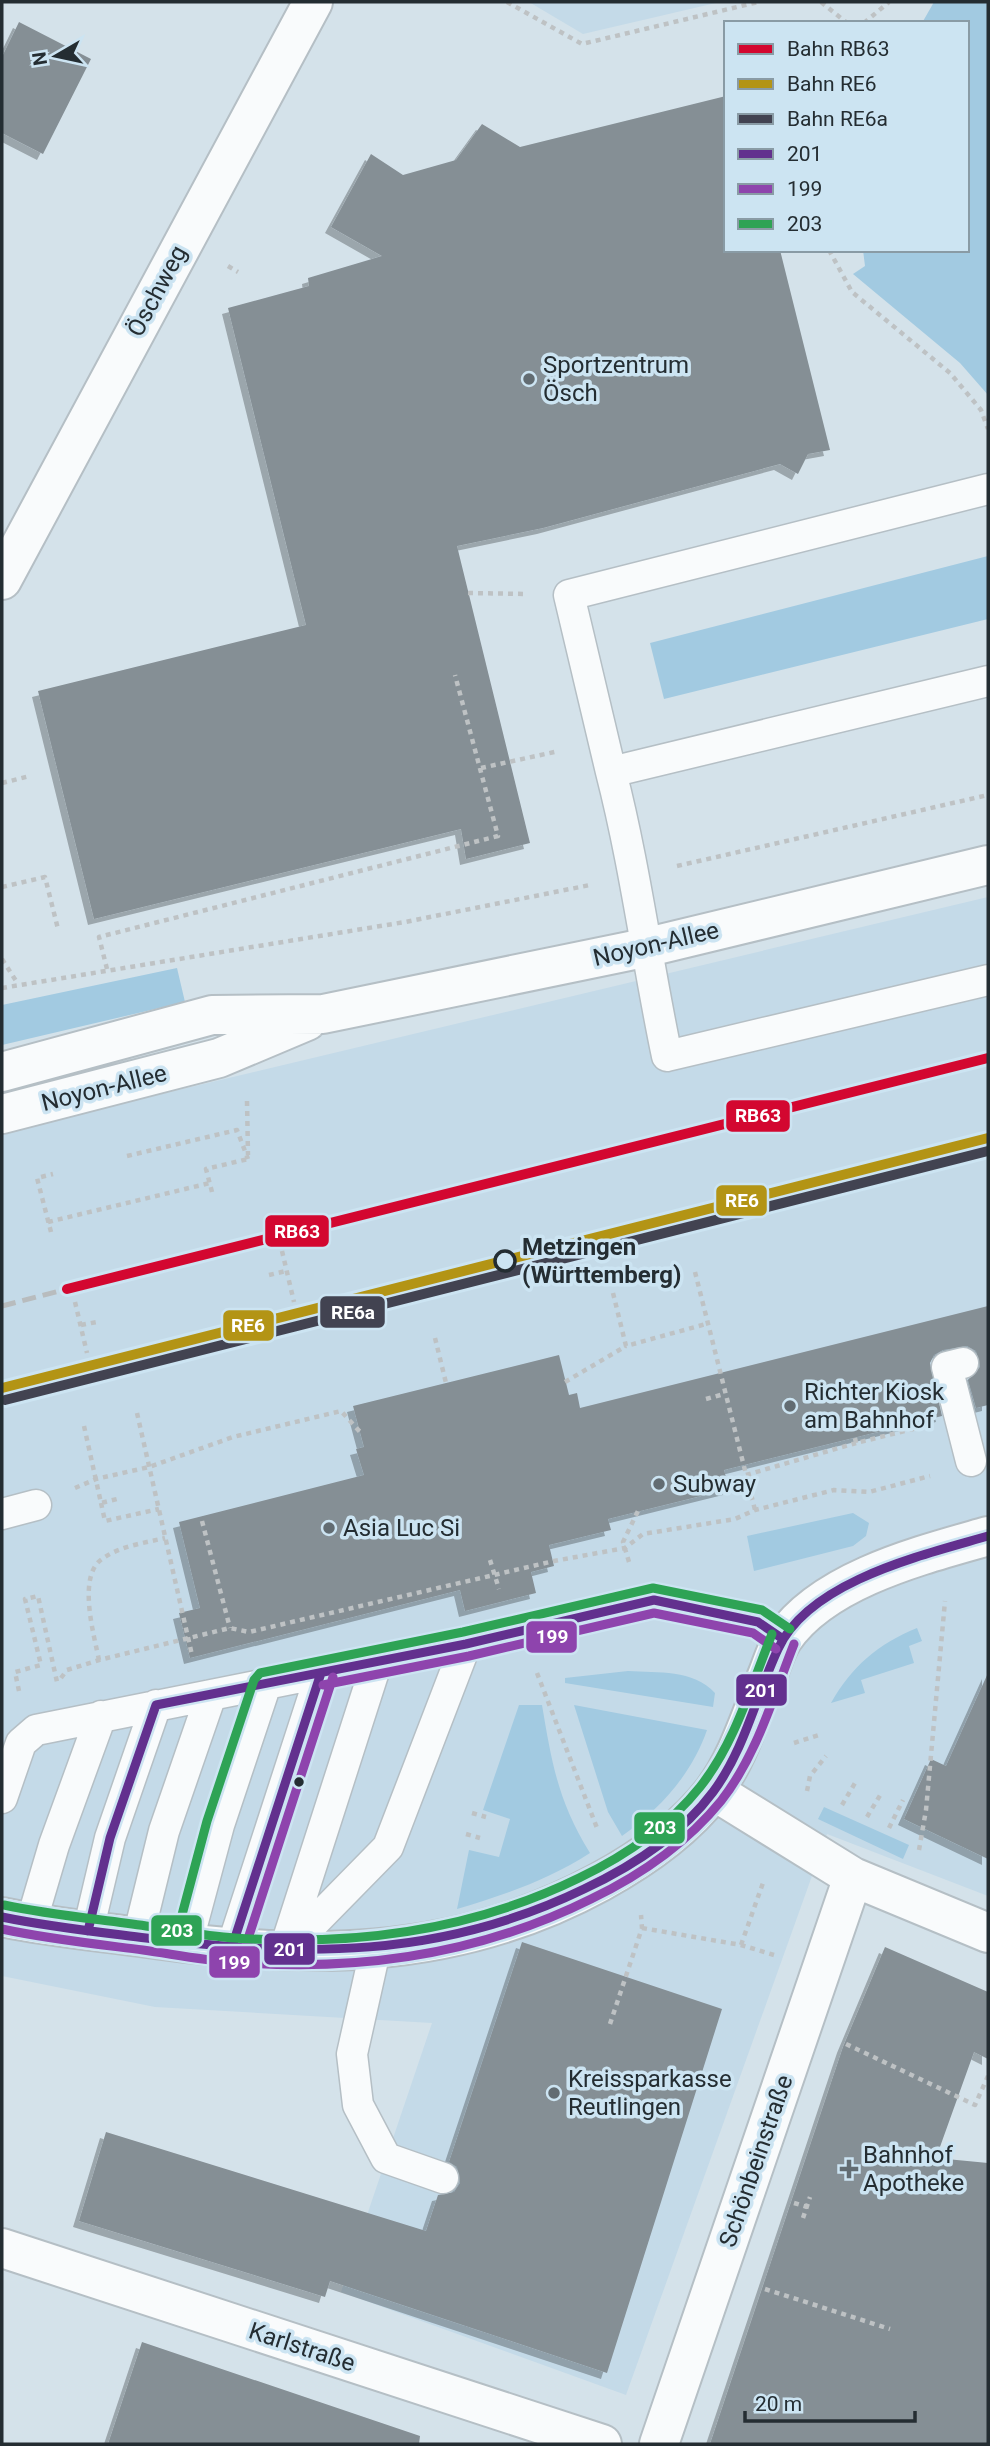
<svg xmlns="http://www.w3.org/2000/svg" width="990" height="2446" font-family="Roboto,sans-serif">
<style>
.built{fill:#c4dae8}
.green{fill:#a2cae1}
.building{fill:#858f95;filter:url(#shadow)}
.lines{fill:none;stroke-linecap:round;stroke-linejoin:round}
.lane-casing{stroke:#b5bfc5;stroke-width:33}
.street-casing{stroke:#b5bfc5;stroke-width:42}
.primary-casing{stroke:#b5bfc5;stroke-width:42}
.path{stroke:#bec2c4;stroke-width:4.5;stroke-dasharray:5 5;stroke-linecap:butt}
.lane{stroke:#f9fbfc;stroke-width:30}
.street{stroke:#f9fbfc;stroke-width:38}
.primary{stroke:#f9fbfc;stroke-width:38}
.rail{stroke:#b8bcbe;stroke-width:5;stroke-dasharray:14 7;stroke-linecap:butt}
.bus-1-casing{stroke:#cce4f2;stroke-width:14}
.bus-2-casing{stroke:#cce4f2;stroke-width:14}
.bus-3-casing{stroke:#cce4f2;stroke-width:14}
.bus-1{stroke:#62308e;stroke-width:9}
.bus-2{stroke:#8e44ad;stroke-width:9}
.bus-3{stroke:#2ea355;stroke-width:9}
.rail-1-casing{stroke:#cce4f2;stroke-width:16}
.rail-2-casing{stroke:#cce4f2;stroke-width:16}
.rail-3-casing{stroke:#cce4f2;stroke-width:16}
.rail-1{stroke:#d30730;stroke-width:10}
.rail-2{stroke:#b39415;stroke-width:10}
.rail-3{stroke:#424351;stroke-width:10}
.poi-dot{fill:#626c72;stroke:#cce4f2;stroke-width:2.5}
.stop-dot{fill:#cce4f2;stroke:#242d32;stroke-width:3.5}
.bus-dot{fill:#242d32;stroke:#cce4f2;stroke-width:2.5}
.labels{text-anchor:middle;stroke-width:7;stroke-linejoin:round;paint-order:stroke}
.street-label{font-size:24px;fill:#242d32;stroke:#cce4f2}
.poi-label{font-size:24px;fill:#242d32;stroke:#cce4f2;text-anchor:start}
.stop-label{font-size:24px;font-weight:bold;fill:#242d32;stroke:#cce4f2;text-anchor:start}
.line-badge{stroke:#cce4f2;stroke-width:2.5}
.badge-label{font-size:19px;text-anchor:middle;font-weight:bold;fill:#fff}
</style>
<defs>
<filter id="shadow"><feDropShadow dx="-6" dy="6" stdDeviation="0" flood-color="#0004"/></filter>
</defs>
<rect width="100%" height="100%" fill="#d4e2ea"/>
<path class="built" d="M529,2H720L583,34Z
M988,897V1896L827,1834L626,2395L341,2292L432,2023L155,2007L2,1976V1132Z"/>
<path class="green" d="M934,2H988V395L960,363L853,274L865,266L863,250H967V23H922Z
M988,556V619L664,699L650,643Z
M177,968L185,1002L2,1045V1005Z
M853,1513L869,1523L866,1536L853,1546L754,1571L747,1536Z
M917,1628L922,1641L909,1646L914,1663L861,1680L865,1693L831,1703C852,1666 878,1644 917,1628Z
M628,1671C658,1673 693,1669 715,1693L713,1707L565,1683V1678Z
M519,1705H542C552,1764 558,1801 590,1853C548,1880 504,1895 457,1909L469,1850L499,1857L510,1819L483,1810Z
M574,1705L707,1730C692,1774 660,1809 622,1836L608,1812Z
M824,1807L909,1845L903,1859L818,1819Z"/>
<path class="building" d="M19,22L91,59L43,154L2,133V57Z
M726,96V250H780L830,450L808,454L798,474L780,464L543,528L457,546L530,843L466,859L461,829L94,919L38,691L306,625L228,308L309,286L308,278L382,256L331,227L371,154L403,175L456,160L482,124L520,147Z
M988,1306V1405L976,1408L968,1380L980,1367L976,1351L967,1346L943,1350L934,1355L930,1363L942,1416L724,1470L729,1489L608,1519L611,1530L549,1545L554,1566L531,1572L536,1593L465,1611L460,1590L190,1658L179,1613L200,1608L179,1522L364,1475L356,1449L364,1447L353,1406L559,1355L569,1395L577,1393L580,1408Z
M988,1673V1859L904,1819L931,1759L946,1766Z
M522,1942L722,2009L607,2373L330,2281L325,2297L79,2221L106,2132L426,2231L438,2195L454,2192L460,2183L457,2167L449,2162Z
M885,1947L988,1992V2059L974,2052L936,2158L988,2163V2444H710L843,2047Z
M142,2342L420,2436L419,2444H108Z"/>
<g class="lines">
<defs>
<path id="lane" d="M988,489L569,595L611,772L988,681
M611,772C635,865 647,961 667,1056L988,980
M963,1363L947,1367L971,1461
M2,1514L36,1505
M2,1798L21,1743L36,1730L466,1644L654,1600L758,1622L783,1639
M31,1923L54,1845L101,1716
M88,1931L110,1838L156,1705
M138,1937L164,1831L211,1695
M187,1944L219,1825L266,1684
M285,1948L377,1662
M231,1950L321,1673
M375,1951L352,2054L358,2105L386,2158L443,2178
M284,1953L388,1847L466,1644"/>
<path id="street" d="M2,580L313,2
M714,1791L853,1877L988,1933
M2,1917C48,1927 94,1931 140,1937C302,1960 452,1963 600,1882C642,1859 683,1831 713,1792C738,1759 751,1714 767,1676C772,1664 776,1649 783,1639C824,1579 922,1555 988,1536
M2,2248L602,2444
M659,2444L853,1877"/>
<path id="primary" d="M2,1072L212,1015L323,1014L644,948L988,865
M2,1114L219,1058L307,1021"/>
</defs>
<use href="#lane" class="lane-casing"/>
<use href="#street" class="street-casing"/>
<use href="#primary" class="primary-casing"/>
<path class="path" d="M507,2L582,44L758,2
M821,2L847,23
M864,23L889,2
M829,250L852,292L950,373L981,410L988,429
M228,266L238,272
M468,593L526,594
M481,768L559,751
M2,783L30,776
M677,866L988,795
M2,887L45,877L58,929
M2,959L18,984
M107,969L99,937L498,836L455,675
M2,988L405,922L590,885
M247,1101L248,1155
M127,1156L237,1130L248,1159
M212,1192L206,1169L248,1159
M48,1222L210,1183
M51,1232L37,1178L53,1174
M282,1251L294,1302
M695,1272L755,1510
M269,1275L286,1271
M613,1293L626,1346L706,1324
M75,1302L87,1353
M81,1325L97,1322
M435,1338L446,1383
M565,1382L626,1346
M706,1399L724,1394
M137,1413L192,1655
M84,1426L101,1503L117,1499
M855,1438L856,1443L917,1428
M746,1475L856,1443
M75,1488L96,1479L149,1467L233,1437L341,1411L361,1433
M101,1503L105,1521L159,1509
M202,1521L230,1628
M490,1560L499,1589
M629,1562L623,1542L638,1511
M99,1660C94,1635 77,1576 102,1559C120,1546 144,1543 165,1538
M537,1673L597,1828
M61,1678L67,1670L99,1660L230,1628L249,1632L554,1561L625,1548L643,1534L735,1519L755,1510L834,1490L869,1492L930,1476
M19,1691L15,1672L41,1665L25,1599L38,1596L57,1682
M794,1743L819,1735
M807,1791L810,1776L826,1756
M842,1805L855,1783
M472,1813L486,1817
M867,1817L882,1792
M889,1828L903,1800
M466,1834L480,1838
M919,1850L926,1810L945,1601
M642,1928L741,1945L774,1955
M741,1945L764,1880
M610,2024L642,1928L641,1915
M846,2044L975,2105L988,2076
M794,2203L807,2207
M803,2218L810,2197
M765,2289L890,2329"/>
<use href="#lane" class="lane"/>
<use href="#street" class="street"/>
<use href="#primary" class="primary"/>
<path class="rail" d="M2,1306L67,1289"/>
<defs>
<path id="bus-1" d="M2,1917C50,1927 98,1932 146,1938C302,1957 440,1959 584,1889C633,1866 681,1835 713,1792C745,1749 756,1696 778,1649C809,1581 923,1555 988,1536
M88,1931L110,1838L156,1705L466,1644L654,1600L758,1622L783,1639
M231,1950L321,1673"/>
<path id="bus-2" d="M323,1685L469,1656L654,1613L753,1633L776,1649
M2,1929C48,1939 96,1944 143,1950C172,1954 202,1960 232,1962C356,1972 479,1955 591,1899C641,1875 686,1844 721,1801C757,1755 773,1697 794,1644
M243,1954L333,1677"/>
<path id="bus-3" d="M4,1905C51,1915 98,1919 146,1926C175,1930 205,1936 235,1938C353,1946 471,1931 579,1878C625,1856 668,1827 700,1787C735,1743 751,1686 772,1634
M175,1941L207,1821L254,1680L260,1673L463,1632L653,1588L762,1610L790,1629"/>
</defs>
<use href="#bus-1" class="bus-1-casing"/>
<use href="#bus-2" class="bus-2-casing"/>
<use href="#bus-3" class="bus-3-casing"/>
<use href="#bus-1" class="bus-1"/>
<use href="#bus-2" class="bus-2"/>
<use href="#bus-3" class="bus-3"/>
<defs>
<path id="rail-1" d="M67,1289L988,1058"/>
<path id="rail-2" d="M2,1388L988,1138"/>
<path id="rail-3" d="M5,1400L988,1151"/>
</defs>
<use href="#rail-1" class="rail-1-casing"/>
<use href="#rail-2" class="rail-2-casing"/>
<use href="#rail-3" class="rail-3-casing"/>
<use href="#rail-1" class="rail-1"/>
<use href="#rail-2" class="rail-2"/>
<use href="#rail-3" class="rail-3"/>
</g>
<g class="poi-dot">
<circle cx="529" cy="379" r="7"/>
<circle cx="790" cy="1406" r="7"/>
<circle cx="659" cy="1484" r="7"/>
<circle cx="329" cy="1528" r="7"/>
<circle cx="554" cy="2093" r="7"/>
<path d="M845.5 2158.5h7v7h7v7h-7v7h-7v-7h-7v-7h7z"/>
</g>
<circle class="stop-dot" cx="505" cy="1261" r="10"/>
<circle class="bus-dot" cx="299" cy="1782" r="6"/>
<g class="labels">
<g class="street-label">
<text transform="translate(157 291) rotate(-62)" y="8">Öschweg</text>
<text transform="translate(656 944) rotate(-13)" y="8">Noyon-Allee</text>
<text transform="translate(104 1088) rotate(-14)" y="8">Noyon-Allee</text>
<text transform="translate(756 2161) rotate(-71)" y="8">Schönbeinstraße</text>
<text transform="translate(302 2347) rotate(18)" y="8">Karlstraße</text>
</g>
<g class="poi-label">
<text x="543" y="373">Sportzentrum<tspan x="543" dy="28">Ösch</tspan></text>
<text x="804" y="1400">Richter Kiosk<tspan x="804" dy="28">am Bahnhof</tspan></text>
<text x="673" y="1492">Subway</text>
<text x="343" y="1536">Asia Luc Si</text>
<text x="568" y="2087">Kreissparkasse<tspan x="568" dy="28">Reutlingen</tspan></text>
<text x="863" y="2163">Bahnhof<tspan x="863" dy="28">Apotheke</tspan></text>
</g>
<g class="stop-label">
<text x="522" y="1255">Metzingen<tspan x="522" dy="28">(Württemberg)</tspan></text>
</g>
</g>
<g class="line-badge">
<rect x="725" y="1099" width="66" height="34" rx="7" fill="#d30730"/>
<rect x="715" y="1184" width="53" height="33" rx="7" fill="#b39415"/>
<rect x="264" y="1214" width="66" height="34" rx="7" fill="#d30730"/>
<rect x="319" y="1295" width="67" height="34" rx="7" fill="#424351"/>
<rect x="222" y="1309" width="53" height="33" rx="7" fill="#b39415"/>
<rect x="525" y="1620" width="53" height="34" rx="7" fill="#8e44ad"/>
<rect x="735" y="1673" width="53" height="34" rx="7" fill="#62308e"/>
<rect x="633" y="1811" width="53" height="34" rx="7" fill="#2ea355"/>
<rect x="150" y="1914" width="53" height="33" rx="7" fill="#2ea355"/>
<rect x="263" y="1932" width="53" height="34" rx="7" fill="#62308e"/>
<rect x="208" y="1945" width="53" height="34" rx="7" fill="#8e44ad"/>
</g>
<g class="badge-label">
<text x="758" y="1122">RB63</text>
<text x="742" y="1207">RE6</text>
<text x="297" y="1238">RB63</text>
<text x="353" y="1319">RE6a</text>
<text x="248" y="1332">RE6</text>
<text x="552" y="1643">199</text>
<text x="761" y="1697">201</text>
<text x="660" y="1834">203</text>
<text x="177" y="1937">203</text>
<text x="290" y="1956">201</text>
<text x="234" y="1969">199</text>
</g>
<rect width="990" height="2446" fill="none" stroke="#242d32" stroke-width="7"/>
<rect x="724" y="21" width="245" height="231" fill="#cce4f2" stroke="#899ba5" stroke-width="2"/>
<rect x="738" y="44" width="35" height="10" fill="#d30730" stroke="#899ba5" stroke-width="2"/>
<text x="787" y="56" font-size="21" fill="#242d32">Bahn RB63</text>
<rect x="738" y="79" width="35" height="10" fill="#b39415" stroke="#899ba5" stroke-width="2"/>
<text x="787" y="91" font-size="21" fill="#242d32">Bahn RE6</text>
<rect x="738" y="114" width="35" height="10" fill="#424351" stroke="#899ba5" stroke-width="2"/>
<text x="787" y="126" font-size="21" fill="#242d32">Bahn RE6a</text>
<rect x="738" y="149" width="35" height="10" fill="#62308e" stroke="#899ba5" stroke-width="2"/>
<text x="787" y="161" font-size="21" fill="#242d32">201</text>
<rect x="738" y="184" width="35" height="10" fill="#8e44ad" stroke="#899ba5" stroke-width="2"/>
<text x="787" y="196" font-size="21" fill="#242d32">199</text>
<rect x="738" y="219" width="35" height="10" fill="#2ea355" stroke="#899ba5" stroke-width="2"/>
<text x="787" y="231" font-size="21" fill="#242d32">203</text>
<g transform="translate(56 56) rotate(261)" stroke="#cce4f2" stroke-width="5" paint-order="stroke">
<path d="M0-5L12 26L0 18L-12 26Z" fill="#242d32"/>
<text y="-10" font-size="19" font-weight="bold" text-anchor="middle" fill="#242d32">N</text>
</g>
<path d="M745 2411v10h170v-10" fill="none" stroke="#242d32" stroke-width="3.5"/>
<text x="755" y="2411" font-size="21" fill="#242d32" stroke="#cce4f2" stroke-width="5" paint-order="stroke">20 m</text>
</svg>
